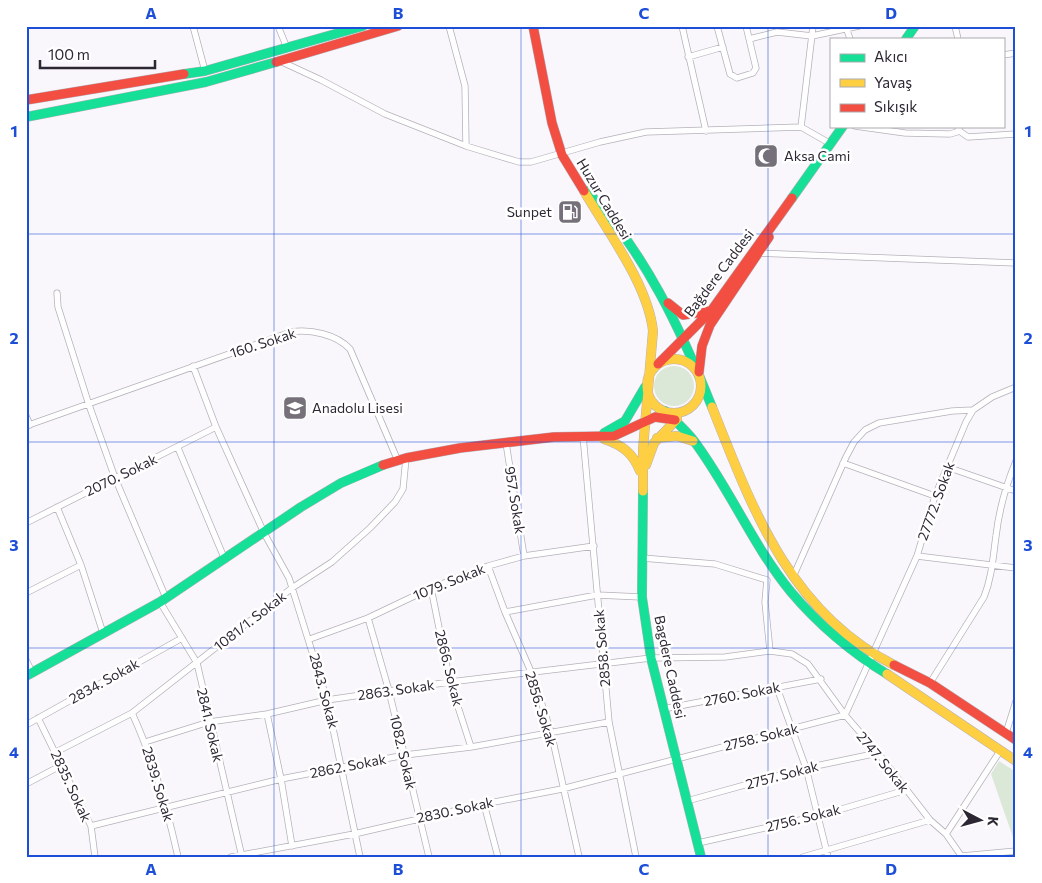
<svg xmlns="http://www.w3.org/2000/svg" width="1042" height="883" font-family="Commissioner,sans-serif">
<style>
.green{fill:#dbe8d8}
.lines{fill:none;stroke-linecap:round;stroke-linejoin:round}
.street-casing{stroke:#b5b1b9;stroke-width:7}
.fast-casing{stroke:#b5b1b9;stroke-width:10}
.slow-casing{stroke:#b5b1b9;stroke-width:10}
.jam-casing{stroke:#b5b1b9;stroke-width:10}
.street{stroke:#fefeff;stroke-width:5.5}
.fast{stroke:#16e098;stroke-width:9}
.slow{stroke:#ffcf43;stroke-width:9}
.jam{stroke:#f24e42;stroke-width:9}
.grid{fill:none;stroke:#1d4ed8;stroke-width:1;stroke-opacity:0.55}
.labels{text-anchor:middle;stroke-width:5;stroke-linejoin:round;paint-order:stroke}
.poi-label{font-size:14px;fill:#2d2733;stroke:#fff;text-anchor:start}
.street-label{font-size:14px;fill:#2d2733;stroke:#fff}
.neatline{fill:none;stroke:#1d4ed8;stroke-width:2}
.grid-label{font-size:16px;text-anchor:middle;font-weight:bold;fill:#1d4ed8}
</style>
<rect width="100%" height="100%" fill="#faf7fc"/>
<path class="green" d="M654 386a20 20 0 1 1 40 0a20 20 0 1 1-40 0Z
M999,761L1016,772V846L991,774Z"/>
<g class="lines">
<defs>
<path id="street" d="M193,26L205,71
M278,26L287,48
M449,26L465,86L466,146
M682,26L706,131
M717,26L730,74L737,78L753,73L756,68L746,26
M813,26L801,127L831,144
M955,26L958,39
M847,30L850,39
M749,39L777,32L812,36L859,26
M1003,55L1016,53
M688,57L723,47
M280,61L321,80L385,114L466,146L519,162H531L600,142L646,132L801,127
M855,126L905,133L950,134L957,132L960,126
M958,130L968,137L1016,134
M758,253L1016,263
M57,293L58,307L89,405L115,478L166,598
M193,366L216,427L264,533L289,578L327,700L360,857
M26,416L30,425
M26,426L291,332C310,329 336,334 350,349L398,461
M583,436L609,722L636,857
M506,443L524,556
M178,448L225,560
M843,463L935,496
M947,467L1016,491
M57,507L81,565L103,633
M26,523L216,427
M917,556L1016,568
M642,558L715,564L767,580L765,602L770,651
M488,566L505,612L532,674L551,732L579,857
M793,577L846,457L854,442L865,430L879,423L952,411L973,410L992,397L1016,387
M431,588L450,682L471,747
M26,593L81,565
M160,602L197,663L242,857
M505,612L597,595L642,597
M368,618L389,691L429,857
M310,639L368,618L431,588L488,566L524,556L594,546
M26,660L32,672
M930,683L984,597C992,577 993,557 996,536C999,510 1006,485 1016,461
M777,688L806,768L828,857
M663,709L821,679
M132,713C153,759 167,807 178,857
M267,714L281,779L292,846
M38,718L91,826L95,857
M26,725L182,638
M1006,733L1016,701
M145,742L209,722L267,714L327,700L450,682L651,658L725,657L770,651L792,654L808,664L845,715L878,753L930,820L946,834L962,857
M56,752L132,713L292,588L332,562L370,528L395,502L403,489L406,458
M26,784L62,765
M687,801L806,768L878,753
M484,804L498,857
M91,826L281,779L405,755L471,747L609,722
M946,834L1000,751
M698,843L818,816L906,790
M962,856L1016,851
M231,857L354,834L484,804L562,789L845,715L917,556L935,496L966,422L973,410
M803,857L930,820"/>
<path id="fast" d="M906,39L915,26
M184,74L205,71L363,26
M26,117L206,82L276,62
M587,191C645,252 681,330 712,407
M792,198L843,126
M665,411C675,421 686,430 694,441C730,489 753,546 791,592C817,623 852,653 887,674
M604,433L625,421L645,387
M643,491L642,597L651,658L701,857
M26,676L160,602L301,507L341,483L383,465"/>
<path id="slow" d="M584,191C608,232 648,285 653,331L643,449V491
M647 386a27 27 0 1 1 54 0a27 27 0 1 1-54 0Z
M712,407C752,508 790,613 894,665
M657,438L677,436L693,441
M604,439C622,445 633,453 640,471
M646,465L654,443L677,419
M887,674L1016,761"/>
<path id="jam" d="M533,26L552,123L562,155L584,191
M276,62L398,26
M26,100L184,74
M668,303L683,315L710,311
M658,364L711,311L792,198
M699,372L702,346L710,325L769,237
M383,465L406,458L460,448L554,437L614,436L655,417L675,420
M894,665L930,683L1016,740"/>
</defs>
<use href="#street" class="street-casing"/>
<use href="#fast" class="fast-casing"/>
<use href="#slow" class="slow-casing"/>
<use href="#jam" class="jam-casing"/>
<use href="#street" class="street"/>
<use href="#fast" class="fast"/>
<use href="#slow" class="slow"/>
<use href="#jam" class="jam"/>
</g>
<path class="grid" d="M274,26V857M521,26V857M768,26V857M26,234H1016M26,442H1016M26,648H1016"/>
<defs>
<symbol id="mosque-square" viewBox="-11 -11 22 22"><rect x="-9" y="-9" width="18" height="18" rx="4" fill="#757079" stroke="#fff"/><path d="M3.5-4.9A6 6 0 1 0 3.5 4.9A5 5 0 1 1 3.5-4.9Z" fill="#fff"/></symbol>
<symbol id="fuel-square" viewBox="-11 -11 22 22"><rect x="-9" y="-9" width="18" height="18" rx="4" fill="#757079" stroke="#fff"/><path d="M-5.5-6h7V0h2V4h1.3V-2.5L3-4.5l.8-.8L6-3V5H2.5V1h-1V6h-7ZM-4.2-4.7v3.2H.2V-4.7Z" fill="#fff"/></symbol>
<symbol id="school-square" viewBox="-11 -11 22 22"><rect x="-9" y="-9" width="18" height="18" rx="4" fill="#757079" stroke="#fff"/><path d="M0-5L7-2L0 1L-7-2ZM-4 1L0 2.5L4 1V4Q0 6-4 4Z" fill="#fff"/></symbol>
</defs>
<g fill-rule="evenodd">
<use href="#mosque-square" x="752" y="142" width="28" height="28"/>
<use href="#fuel-square" x="556" y="198" width="28" height="28"/>
<use href="#school-square" x="281" y="394" width="28" height="28"/>
</g>
<g class="labels">
<g class="poi-label">
<text x="784" y="161">Aksa Cami</text>
<text x="552" y="217" text-anchor="end">Sunpet</text>
<text x="312" y="413">Anadolu Lisesi</text>
</g>
<g class="street-label">
<text transform="translate(604 199) rotate(59)" y="5">Huzur Caddesi</text>
<text transform="translate(719 273) rotate(-53)" y="5">Bağdere Caddesi</text>
<text transform="translate(263 343) rotate(-18)" y="5">160. Sokak</text>
<text transform="translate(121 475) rotate(-26)" y="5">2070. Sokak</text>
<text transform="translate(515 500) rotate(81)" y="5">957. Sokak</text>
<text transform="translate(936 501) rotate(-70)" y="5">27772. Sokak</text>
<text transform="translate(449 582) rotate(-22)" y="5">1079. Sokak</text>
<text transform="translate(250 621) rotate(-38)" y="5">1081/1. Sokak</text>
<text transform="translate(602 648) rotate(-95)" y="5">2858. Sokak</text>
<text transform="translate(670 667) rotate(78)" y="5">Bagdere Caddesi</text>
<text transform="translate(449 668) rotate(76)" y="5">2866. Sokak</text>
<text transform="translate(104 681) rotate(-29)" y="5">2834. Sokak</text>
<text transform="translate(396 690) rotate(-8)" y="5">2863. Sokak</text>
<text transform="translate(324 691) rotate(75)" y="5">2843. Sokak</text>
<text transform="translate(742 694) rotate(-11)" y="5">2760. Sokak</text>
<text transform="translate(541 709) rotate(73)" y="5">2856. Sokak</text>
<text transform="translate(210 725) rotate(77)" y="5">2841. Sokak</text>
<text transform="translate(761 737) rotate(-14)" y="5">2758. Sokak</text>
<text transform="translate(403 752) rotate(77)" y="5">1082. Sokak</text>
<text transform="translate(883 762) rotate(51)" y="5">2747. Sokak</text>
<text transform="translate(348 766) rotate(-11)" y="5">2862. Sokak</text>
<text transform="translate(782 775) rotate(-15)" y="5">2757. Sokak</text>
<text transform="translate(158 784) rotate(73)" y="5">2839. Sokak</text>
<text transform="translate(71 786) rotate(65)" y="5">2835. Sokak</text>
<text transform="translate(455 810) rotate(-12)" y="5">2830. Sokak</text>
<text transform="translate(803 818) rotate(-14)" y="5">2756. Sokak</text>
</g>
</g>
<rect width="1042" height="883" fill="none" stroke="#ffffff" stroke-width="55"/>
<rect x="830" y="38" width="175" height="90" fill="#ffffff" stroke="#aba9ad"/>
<rect x="840" y="54" width="25" height="8" fill="#16e098" stroke="#aba9ad"/>
<text x="874" y="62" font-size="15" fill="#2d2733">Akıcı</text>
<rect x="840" y="79" width="25" height="8" fill="#ffcf43" stroke="#aba9ad"/>
<text x="874" y="88" font-size="15" fill="#2d2733">Yavaş</text>
<rect x="840" y="104" width="25" height="8" fill="#f24e42" stroke="#aba9ad"/>
<text x="874" y="112" font-size="15" fill="#2d2733">Sıkışık</text>
<g transform="translate(980 820) rotate(96)" stroke="#ffffff" stroke-width="4" paint-order="stroke">
<path d="M0-4L9 19L0 12L-9 19Z" fill="#2d2733"/>
<text y="-8" font-size="14" font-weight="bold" text-anchor="middle" fill="#2d2733">K</text>
</g>
<path d="M40 60v8h115v-8" fill="none" stroke="#2d2733" stroke-width="2.5"/>
<text x="48" y="60" font-size="15" fill="#2d2733" stroke="#ffffff" stroke-width="4" paint-order="stroke">100 m</text>
<rect x="28" y="28" width="986" height="828" class="neatline"/>
<g class="grid-label">
<text x="151" y="19">A</text>
<text x="398" y="19">B</text>
<text x="644" y="19">C</text>
<text x="891" y="19">D</text>
<text x="14" y="137">1</text>
<text x="1028" y="137">1</text>
<text x="14" y="344">2</text>
<text x="1028" y="344">2</text>
<text x="14" y="551">3</text>
<text x="1028" y="551">3</text>
<text x="14" y="758">4</text>
<text x="1028" y="758">4</text>
<text x="151" y="875">A</text>
<text x="398" y="875">B</text>
<text x="644" y="875">C</text>
<text x="891" y="875">D</text>
</g>
</svg>
